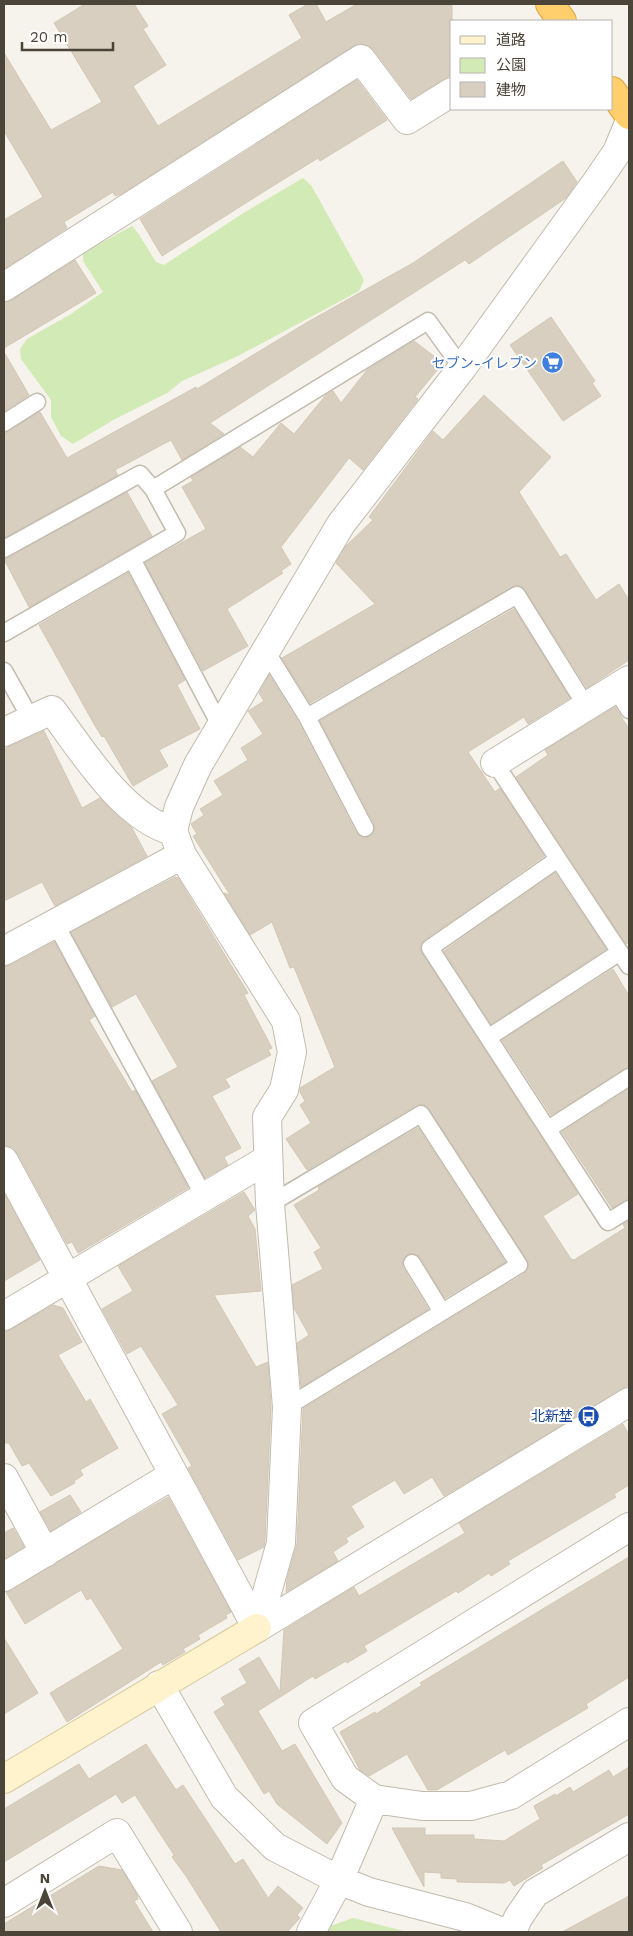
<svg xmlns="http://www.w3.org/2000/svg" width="633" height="1936" font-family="'Work Sans','Noto Sans JP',sans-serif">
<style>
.green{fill:#d2eab5}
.building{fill:#d8cfc1;stroke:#d3c7b4}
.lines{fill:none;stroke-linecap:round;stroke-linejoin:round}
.lane-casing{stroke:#c2bbae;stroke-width:19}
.street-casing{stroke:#c2bbae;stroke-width:30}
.secondary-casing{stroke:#d6c79b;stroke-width:30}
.highway-casing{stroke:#e0a43c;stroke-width:30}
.lane{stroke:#fff;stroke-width:16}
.street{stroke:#fff;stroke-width:28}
.secondary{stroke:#fff3cd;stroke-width:28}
.highway{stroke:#ffcf6e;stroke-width:28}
.labels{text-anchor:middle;stroke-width:4;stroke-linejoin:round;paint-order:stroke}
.shop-label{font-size:14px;fill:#366cbe;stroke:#fff;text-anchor:end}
.transit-label{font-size:14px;fill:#164399;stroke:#fff;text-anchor:end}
</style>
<rect width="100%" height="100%" fill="#f6f3ec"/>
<path class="green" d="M303,178L311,185L364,280L359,291L238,356L182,381L167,393L115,419L73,444L61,436L51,417V400L21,359L20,349L27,339L71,314L103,292L83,261V253L132,226L138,233L156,262L164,265L245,212Z
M353,1918L408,1932H328L330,1926Z"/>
<path class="building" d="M85,4H134L148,26L143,29L166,65L133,86L158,126L302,38L289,15L308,4H316L326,22L357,4H452V74L411,99L373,49L360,43L353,46L121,194L115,196L113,192L64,222L67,228L4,269V220L43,197L4,131V53L51,130L102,102L54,23Z
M357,80L387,120L320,161L318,158L268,189L162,256L140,219Z
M563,161L577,182L566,198L469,264L465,260L210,423L224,434L182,460L171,440L115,470L118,475L4,538V433L40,412L67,458L196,387L197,389L306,323L413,263Z
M75,260L96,293L4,348V302L12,300Z
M551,317L595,381L592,383L601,396L563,421L510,345Z
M414,341L443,363L415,397L418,399L363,470L349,458L281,547L291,564L281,571L283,573L227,609L248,646L203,671L145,563L206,529L182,487L193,481L191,477L240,447L253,457L281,423L294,434L326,395L333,391L341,403L367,370Z
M4,352L29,395L4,411Z
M484,395L551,457L519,492L560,557L566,554L596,600L619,584L629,600V660L587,688L525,590L516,585L310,703L282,658L375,604L336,563L345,547L373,520L369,517L433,431L443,440Z
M127,492L152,536L29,607L4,559Z
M128,573L185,680L177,685L200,729L159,750L168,766L133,786L104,736L102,737L94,724L39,625Z
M514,609L570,698L528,724L524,717L468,752L495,792L500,788L544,856L424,940L420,949L578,1194L543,1216L571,1259L574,1260L625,1228L623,1224L629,1221V1385L444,1496L432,1477L404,1494L395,1480L351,1506L364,1527L346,1538L348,1542L333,1552L338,1561L286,1592L287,1579L297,1544L303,1409L524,1274L529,1264L425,1105H416L307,1170L286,1139L311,1123L300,1105L305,1101L300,1092V1088L335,1067L294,967L290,968L272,922L250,935L224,893L230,895L193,836L197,834L191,824L204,815L200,809L223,795L214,781L248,760L241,748L263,734L248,711L264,701L259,693L269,675L298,722L356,833L364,838L370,837L375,829L374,823L320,721Z
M615,707L629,729V942L626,944L516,777L548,755L545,750Z
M44,731L82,808L100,798L132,828L147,856L55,906L42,882L4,901V749Z
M555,873L606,949L491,1024L444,951Z
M175,877L178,878L248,993L244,995L272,1048L268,1050L271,1055L225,1079L230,1087L212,1096L241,1148L224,1157L228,1165L205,1178L152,1081L178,1067L136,994L112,1007L71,932Z
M54,942L95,1016L89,1020L132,1092L135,1090L188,1188L78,1253L72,1242L67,1244L18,1154L12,1147L4,1145V967L11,965Z
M613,969L629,996V1067L551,1115L502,1040Z
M629,1089V1199L612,1208L562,1132Z
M418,1128L505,1262L445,1298L420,1257L412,1253L406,1255L402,1263L403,1268L428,1309L301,1387L297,1343L309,1335L294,1308L292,1285L323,1269L314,1252L321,1248L294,1205L319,1190L318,1187Z
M244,1192L255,1210L248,1216L255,1229L261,1291L214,1295L256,1367L268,1362L271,1407L265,1540L264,1547L238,1560L188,1468L192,1466L162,1414L178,1405L141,1346L127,1354L102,1309L133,1291L118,1266Z
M4,1193L40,1260L4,1281Z
M53,1305L63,1308L82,1342L58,1355L86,1402L90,1399L118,1448L80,1470L83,1475L74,1481L75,1483L51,1496L29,1463L22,1466L9,1443H4V1332L12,1329Z
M623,1424L629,1435V1485L614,1494L616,1497L508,1561L510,1564L491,1576L489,1573L458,1593L456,1591L364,1646L367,1651L347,1663L346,1661L315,1679L313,1676L258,1711L282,1751L295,1744L342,1823L327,1844L277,1804L269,1791L264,1794L214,1712L225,1705L221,1698L247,1683L239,1669L259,1657L280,1692L284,1630L354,1587L359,1596L465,1533L459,1523Z
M70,1495L81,1512L51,1531L40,1512Z
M168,1497L231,1612L226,1615L227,1618L198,1635L200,1639L183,1649L185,1652L163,1665L161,1662L67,1722L50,1693L123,1649L91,1598L87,1600L81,1590L25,1624L6,1592Z
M13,1528L24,1547L4,1559V1533Z
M629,1557V1677L586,1704L588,1708L508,1755L505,1750L437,1790H428L407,1754L369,1776L360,1770L340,1732L375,1712L376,1714L422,1685L420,1683Z
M4,1638L38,1693L4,1714Z
M146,1744L176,1790L183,1785L235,1864L243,1859L268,1898L278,1886L303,1908L297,1915L300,1918L287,1932H221L186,1876L172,1857L174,1855L135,1795L122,1803L116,1794L4,1862V1809L79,1764L89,1779Z
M629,1767V1814L541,1865L543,1868L514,1886L510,1880L504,1883L457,1882V1879L441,1878V1873L424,1872V1887L392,1828H425V1835H474V1839L504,1841L540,1819L534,1806L555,1794L556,1796L570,1787L573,1792L609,1770L613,1777Z
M99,1866L122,1870L137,1895L138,1899L134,1901L153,1932H4V1924Z
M629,1896V1932H562Z"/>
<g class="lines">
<defs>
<path id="lane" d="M4,423L37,402
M4,549L140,474L153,489L428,321L462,368
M132,559L220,725
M4,633L177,533L153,489
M266,651L307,717L365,828
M4,671L31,719
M615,688L629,710
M307,717L517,595L586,706
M495,763L558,859L430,948L608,1222L629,1209
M558,859L629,966
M55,923L205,1198
M489,1037L620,952
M548,1129L629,1077
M270,1204L421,1114L519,1265L287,1407
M412,1263L442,1312"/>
<path id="street" d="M4,287L361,59L407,120L452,92
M4,732L52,710C81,749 124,819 173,831
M495,763L629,680
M4,951L182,855
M4,1161L257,1628
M4,1316L268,1159
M4,1478L45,1553
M629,1527L313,1723L345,1778L374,1799L422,1806H471L511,1795L629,1722
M4,1577L173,1475
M257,1628L281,1543L287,1407L270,1204L267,1117L284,1090L292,1052L286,1021L182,855L173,831L179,807L198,765L341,524L462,368L595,184L617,152L629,123
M257,1628L629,1402
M159,1685L224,1797L275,1847L339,1880L369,1892L465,1917L502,1932
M4,1903L117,1833L178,1932
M311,1932L339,1880L374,1799
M512,1932L518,1918L535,1893L629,1837"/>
<path id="secondary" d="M4,1779L257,1628"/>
<path id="highway" d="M550,4L562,21
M612,91L629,115"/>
</defs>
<use href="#lane" class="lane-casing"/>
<use href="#street" class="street-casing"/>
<use href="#secondary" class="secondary-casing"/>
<use href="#highway" class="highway-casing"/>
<use href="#lane" class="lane"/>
<use href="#street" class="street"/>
<use href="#secondary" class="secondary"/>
<use href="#highway" class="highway"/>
</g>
<defs>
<symbol id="supermarket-disc" viewBox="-11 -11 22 22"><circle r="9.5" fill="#3f7fe0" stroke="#fff"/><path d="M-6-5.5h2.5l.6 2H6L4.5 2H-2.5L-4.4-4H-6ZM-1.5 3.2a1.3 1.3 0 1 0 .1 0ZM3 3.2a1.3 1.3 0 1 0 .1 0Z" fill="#fff"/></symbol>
<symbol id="bus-disc" viewBox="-11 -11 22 22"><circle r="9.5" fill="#1a4fb4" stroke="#fff"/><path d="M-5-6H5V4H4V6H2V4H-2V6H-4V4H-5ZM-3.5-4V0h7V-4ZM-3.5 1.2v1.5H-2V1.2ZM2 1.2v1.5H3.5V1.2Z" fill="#fff"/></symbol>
</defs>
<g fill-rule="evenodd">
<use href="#supermarket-disc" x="540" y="350" width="25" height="25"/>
<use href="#bus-disc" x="576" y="1404" width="25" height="25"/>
</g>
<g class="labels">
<g class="shop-label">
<text x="537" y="368">セブン-イレブン</text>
</g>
<g class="transit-label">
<text x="573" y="1421">北新埜</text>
</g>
</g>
<rect width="633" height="1936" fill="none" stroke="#4b4439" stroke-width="10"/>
<rect x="450" y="20" width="162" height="90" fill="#ffffff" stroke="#b7b4b0"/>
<rect x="460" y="36" width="25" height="8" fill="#fff3cd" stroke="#b7b4b0"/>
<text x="496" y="45" font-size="15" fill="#4b4439">道路</text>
<rect x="460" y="58" width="25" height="15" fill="#d2eab5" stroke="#b7b4b0"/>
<text x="496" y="70" font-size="15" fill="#4b4439">公園</text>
<rect x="460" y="82" width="25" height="15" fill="#d8cfc1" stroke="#b7b4b0"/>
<text x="496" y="95" font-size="15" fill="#4b4439">建物</text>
<g transform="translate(45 1891)" stroke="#ffffff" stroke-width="4" paint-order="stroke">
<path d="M0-4L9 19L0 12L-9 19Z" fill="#4b4439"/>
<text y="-8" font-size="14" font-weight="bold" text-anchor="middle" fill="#4b4439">N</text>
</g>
<path d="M22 42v8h91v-8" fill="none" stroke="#4b4439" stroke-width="2.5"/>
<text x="30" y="42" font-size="15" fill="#4b4439" stroke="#ffffff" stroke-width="4" paint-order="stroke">20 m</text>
</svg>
